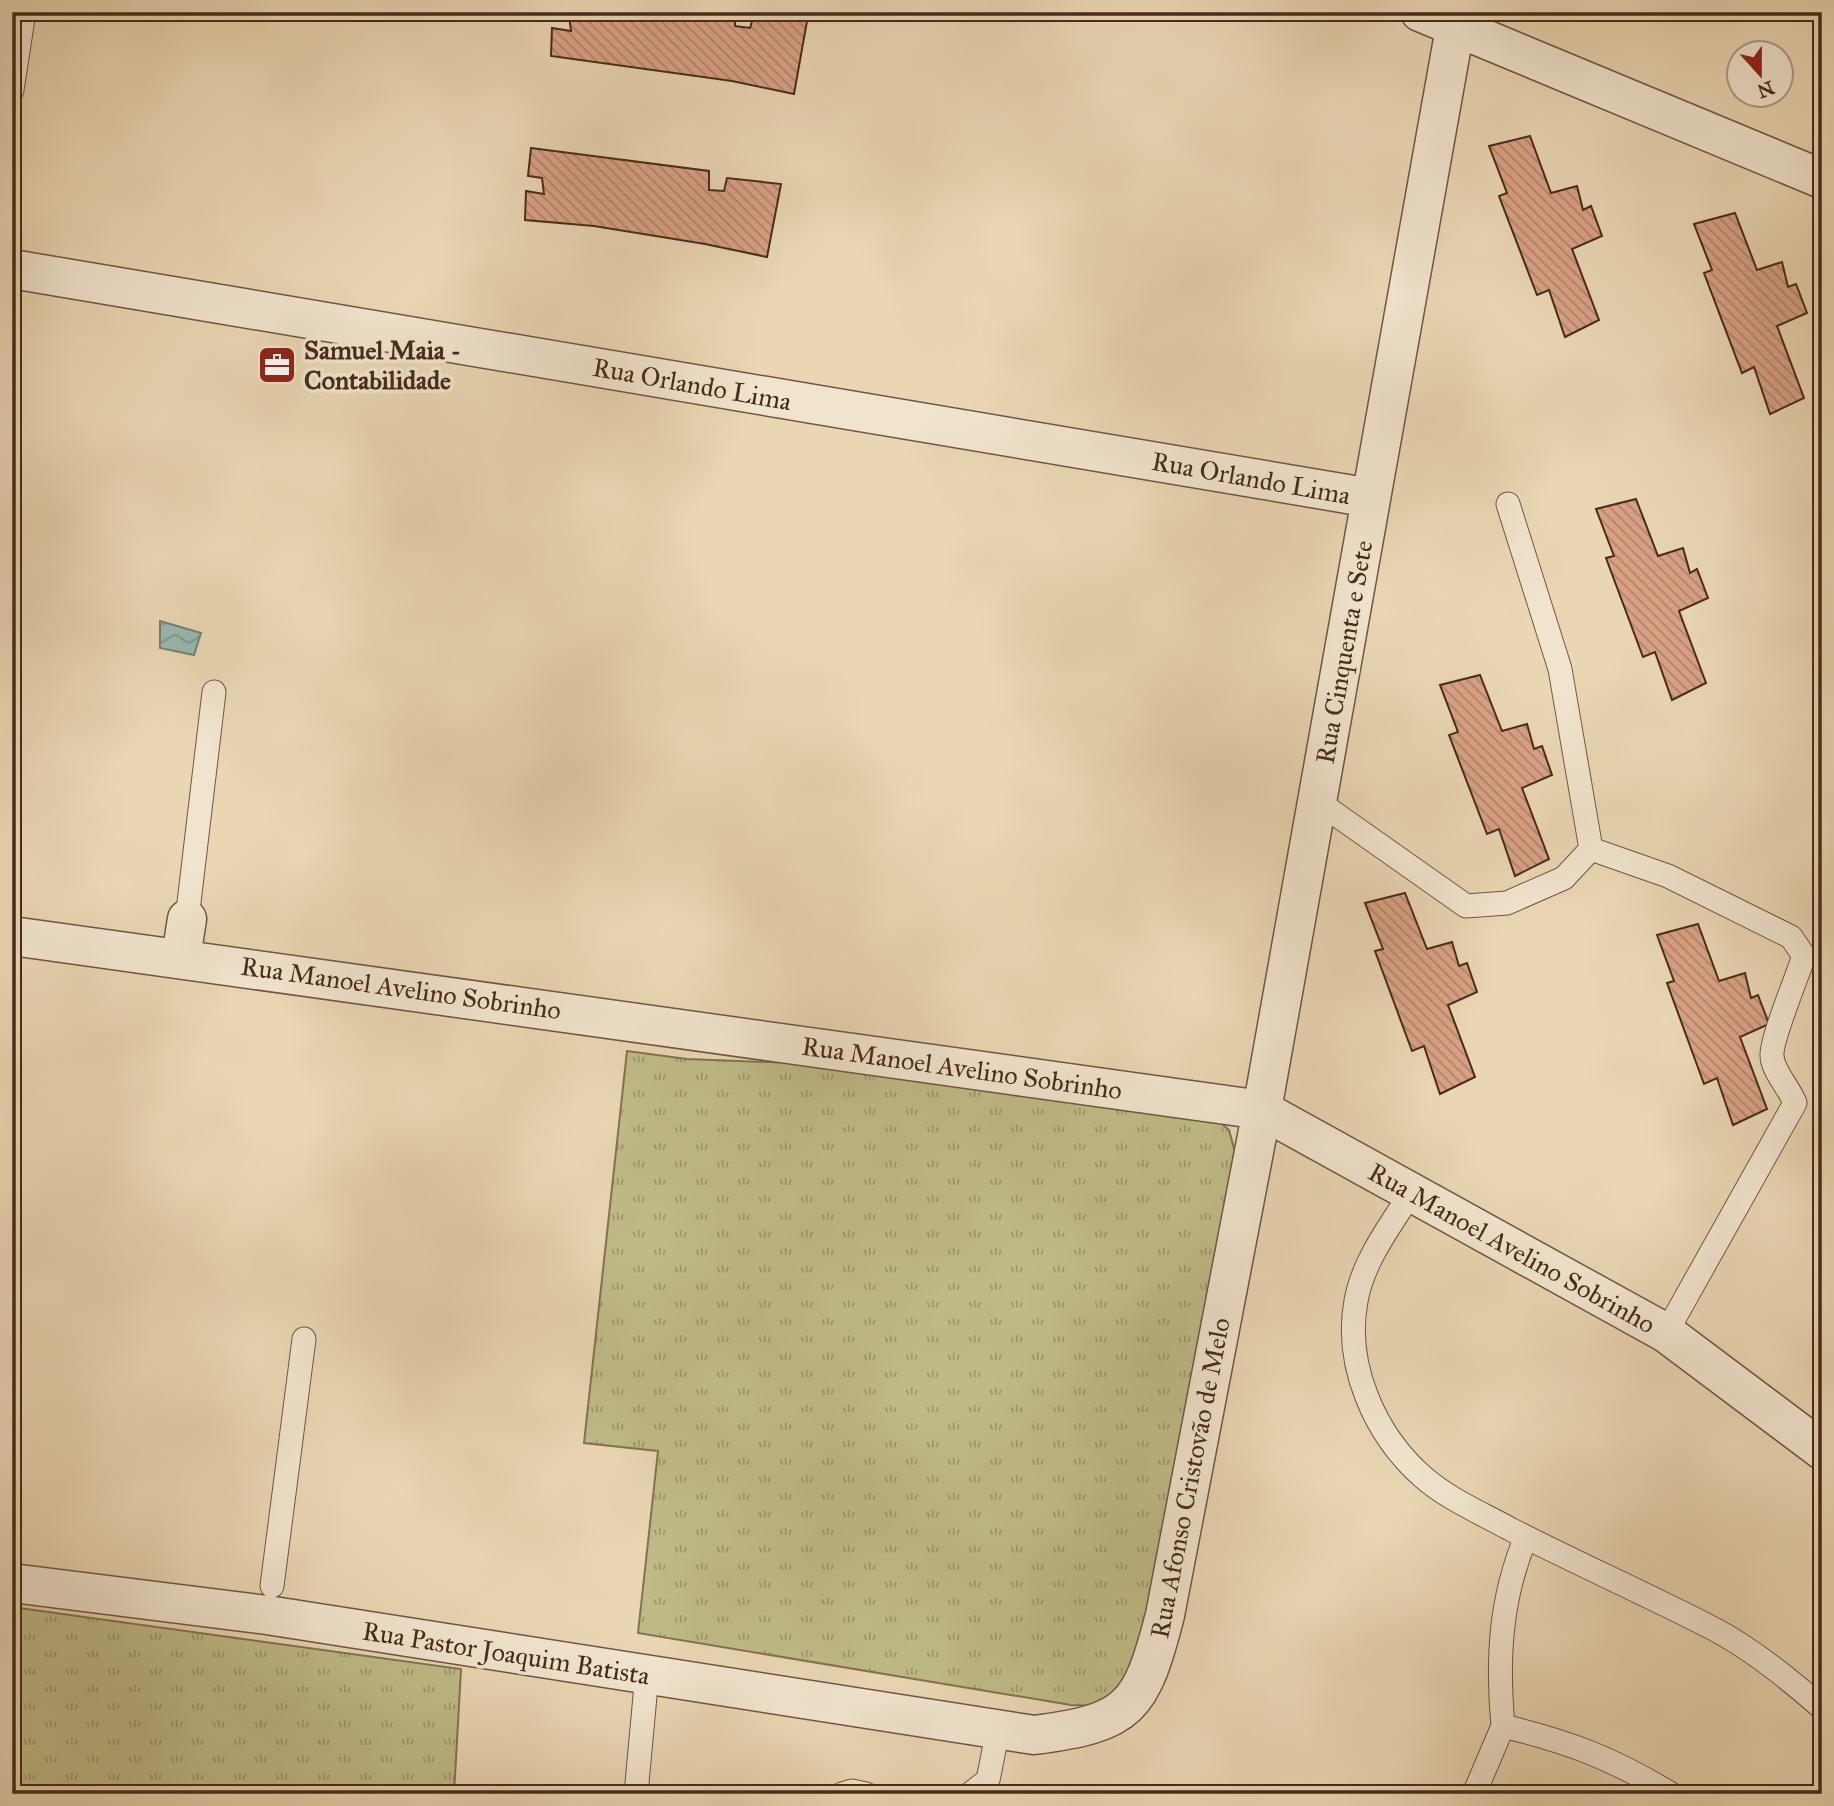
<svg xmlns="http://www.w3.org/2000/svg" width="1834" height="1806" font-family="'IM FELL Great Primer',serif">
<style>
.grass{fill:url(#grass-tufts);stroke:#837350;stroke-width:2}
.water{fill:url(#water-waves);stroke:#788075;stroke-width:2}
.building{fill:url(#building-back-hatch);stroke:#472b1a;stroke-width:2}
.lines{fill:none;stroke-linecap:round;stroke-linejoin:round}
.lane-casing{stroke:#705640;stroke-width:25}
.street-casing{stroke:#705640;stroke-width:41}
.lane{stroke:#f1e4ce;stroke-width:23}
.street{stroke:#f1e4ce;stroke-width:38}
.labels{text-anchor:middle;stroke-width:7;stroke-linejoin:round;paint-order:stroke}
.poi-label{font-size:26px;font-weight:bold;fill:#472b1a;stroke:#f1e4ce;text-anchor:start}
.street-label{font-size:26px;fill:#472b1a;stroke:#f1e4ce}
</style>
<defs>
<pattern id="grass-tufts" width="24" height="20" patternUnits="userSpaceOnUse" patternTransform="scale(1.75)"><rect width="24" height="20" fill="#bfbb87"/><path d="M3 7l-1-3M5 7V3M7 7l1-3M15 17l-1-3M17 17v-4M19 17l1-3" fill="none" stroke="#9d986e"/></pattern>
<pattern id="water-waves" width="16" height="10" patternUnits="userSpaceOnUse" patternTransform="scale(1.75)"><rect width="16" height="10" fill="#98b9b1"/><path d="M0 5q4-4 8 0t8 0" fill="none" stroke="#7e978f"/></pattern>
<pattern id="building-back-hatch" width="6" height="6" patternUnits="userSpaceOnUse" patternTransform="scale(1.75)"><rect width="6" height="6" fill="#d9a184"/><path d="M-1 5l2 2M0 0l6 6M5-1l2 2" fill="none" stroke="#b2836b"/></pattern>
</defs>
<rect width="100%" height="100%" fill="#ead6b3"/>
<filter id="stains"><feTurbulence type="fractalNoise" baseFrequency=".00286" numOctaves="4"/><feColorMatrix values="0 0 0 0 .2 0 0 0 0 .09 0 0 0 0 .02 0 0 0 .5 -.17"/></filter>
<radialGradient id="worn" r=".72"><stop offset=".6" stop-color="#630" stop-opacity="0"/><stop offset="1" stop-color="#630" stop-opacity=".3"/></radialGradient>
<path class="grass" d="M627,1051L687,1059L793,1063L1213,1116L1229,1130L1235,1152L1146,1660L1098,1706L1071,1705L638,1633L658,1451L584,1443Z
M12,1607L461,1669L454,1794H12Z"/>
<path class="water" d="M160,621L201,633L194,655L160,648Z"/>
<path class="building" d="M735,12V26L750,28L754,15L807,21L794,94L732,81L551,56L552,28L571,31L569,15L555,12Z
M1530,136L1551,193L1577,186L1583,210L1591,206L1602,236L1572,249L1599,320L1565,337L1549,290L1537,295L1499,196L1507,193L1489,146Z
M531,148L709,171V190L724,191L727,178L781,184L767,257L705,244L594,226L525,220L526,191L544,194L542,178L528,176Z
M1735,213L1757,270L1782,262L1788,287L1796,284L1807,313L1777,326L1804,398L1770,414L1754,367L1742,373L1704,273L1712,270L1694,224Z
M1636,499L1658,556L1683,548L1690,573L1697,569L1708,598L1679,611L1706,683L1672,700L1655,652L1643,657L1606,558L1614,556L1596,509Z
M1480,675L1502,731L1527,724L1534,749L1542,746L1552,775L1522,788L1549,859L1515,876L1499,829L1487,834L1449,735L1458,732L1440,685Z
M1405,893L1427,949L1452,942L1459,966L1467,963L1477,992L1448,1005L1475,1077L1440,1094L1424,1046L1412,1051L1375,951L1383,949L1365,903Z
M1698,924L1719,981L1745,973L1751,998L1758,995L1769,1024L1740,1037L1767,1109L1733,1125L1717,1078L1704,1084L1667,983L1674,981L1657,935Z"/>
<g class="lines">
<defs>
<path id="lane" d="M12,90L24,12
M1508,504L1560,669L1591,849
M1317,801L1466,906L1507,903L1564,878L1591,849L1668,876L1791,937L1804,956C1798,974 1771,1040 1772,1055C1772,1071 1789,1087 1795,1103L1666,1333
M187,919L214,692
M1411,1193C1390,1226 1363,1261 1356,1301C1344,1365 1375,1435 1423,1477C1448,1499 1481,1513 1510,1529C1576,1563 1644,1593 1710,1627C1750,1647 1789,1679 1822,1708
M1526,1537C1500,1599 1497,1659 1503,1726C1569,1742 1612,1758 1671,1794
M272,1586L304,1339
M636,1794L647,1674
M842,1794L852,1791L866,1794
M970,1794L988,1780L998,1730
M1474,1794L1503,1726"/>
<path id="street" d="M1420,12L1822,179
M12,269L1371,498
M12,936L1262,1110L1666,1333L1822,1450
M181,957L187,919
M12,1583L267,1615L1034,1735C1130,1723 1141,1708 1165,1615L1262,1110L1455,28"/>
</defs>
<use href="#lane" class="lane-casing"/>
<use href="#street" class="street-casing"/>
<use href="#lane" class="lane"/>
<use href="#street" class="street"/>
</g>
<defs>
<symbol id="office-square" viewBox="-11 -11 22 22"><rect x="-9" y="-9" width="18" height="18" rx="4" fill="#8f2418" stroke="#f1e4ce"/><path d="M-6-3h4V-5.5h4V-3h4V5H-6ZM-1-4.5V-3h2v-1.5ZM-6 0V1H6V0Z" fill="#fff"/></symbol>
</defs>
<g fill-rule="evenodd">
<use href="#office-square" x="255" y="343" width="44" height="44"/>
</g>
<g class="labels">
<g class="poi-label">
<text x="304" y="359">Samuel Maia -<tspan x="304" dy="30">Contabilidade</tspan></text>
</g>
<g class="street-label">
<text transform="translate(692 384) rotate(10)" y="9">Rua Orlando Lima</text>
<text transform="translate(1251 478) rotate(10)" y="9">Rua Orlando Lima</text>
<text transform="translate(1344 652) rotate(-80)" y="9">Rua Cinquenta e Sete</text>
<text transform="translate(401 988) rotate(8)" y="9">Rua Manoel Avelino Sobrinho</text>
<text transform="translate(962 1068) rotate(8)" y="9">Rua Manoel Avelino Sobrinho</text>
<text transform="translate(1512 1248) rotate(29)" y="9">Rua Manoel Avelino Sobrinho</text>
<text transform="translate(1190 1478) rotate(-79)" y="9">Rua Afonso Cristovão de Melo</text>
<text transform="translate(506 1653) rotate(9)" y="9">Rua Pastor Joaquim Batista</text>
</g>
</g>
<rect width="1834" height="1806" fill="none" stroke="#ead6b3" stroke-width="42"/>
<rect x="14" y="14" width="1806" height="1778" fill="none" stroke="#472b1a" stroke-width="3.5"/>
<rect x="21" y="21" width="1792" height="1764" fill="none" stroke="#472b1a" stroke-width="2"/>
<g transform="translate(1760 74) rotate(159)"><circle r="33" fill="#f1e4ce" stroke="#ad9a86" stroke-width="2"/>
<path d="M0-5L12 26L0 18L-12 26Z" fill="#8f2418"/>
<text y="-10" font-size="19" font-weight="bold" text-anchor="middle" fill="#472b1a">N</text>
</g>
<rect width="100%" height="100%" filter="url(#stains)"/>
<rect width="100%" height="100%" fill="url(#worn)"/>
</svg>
